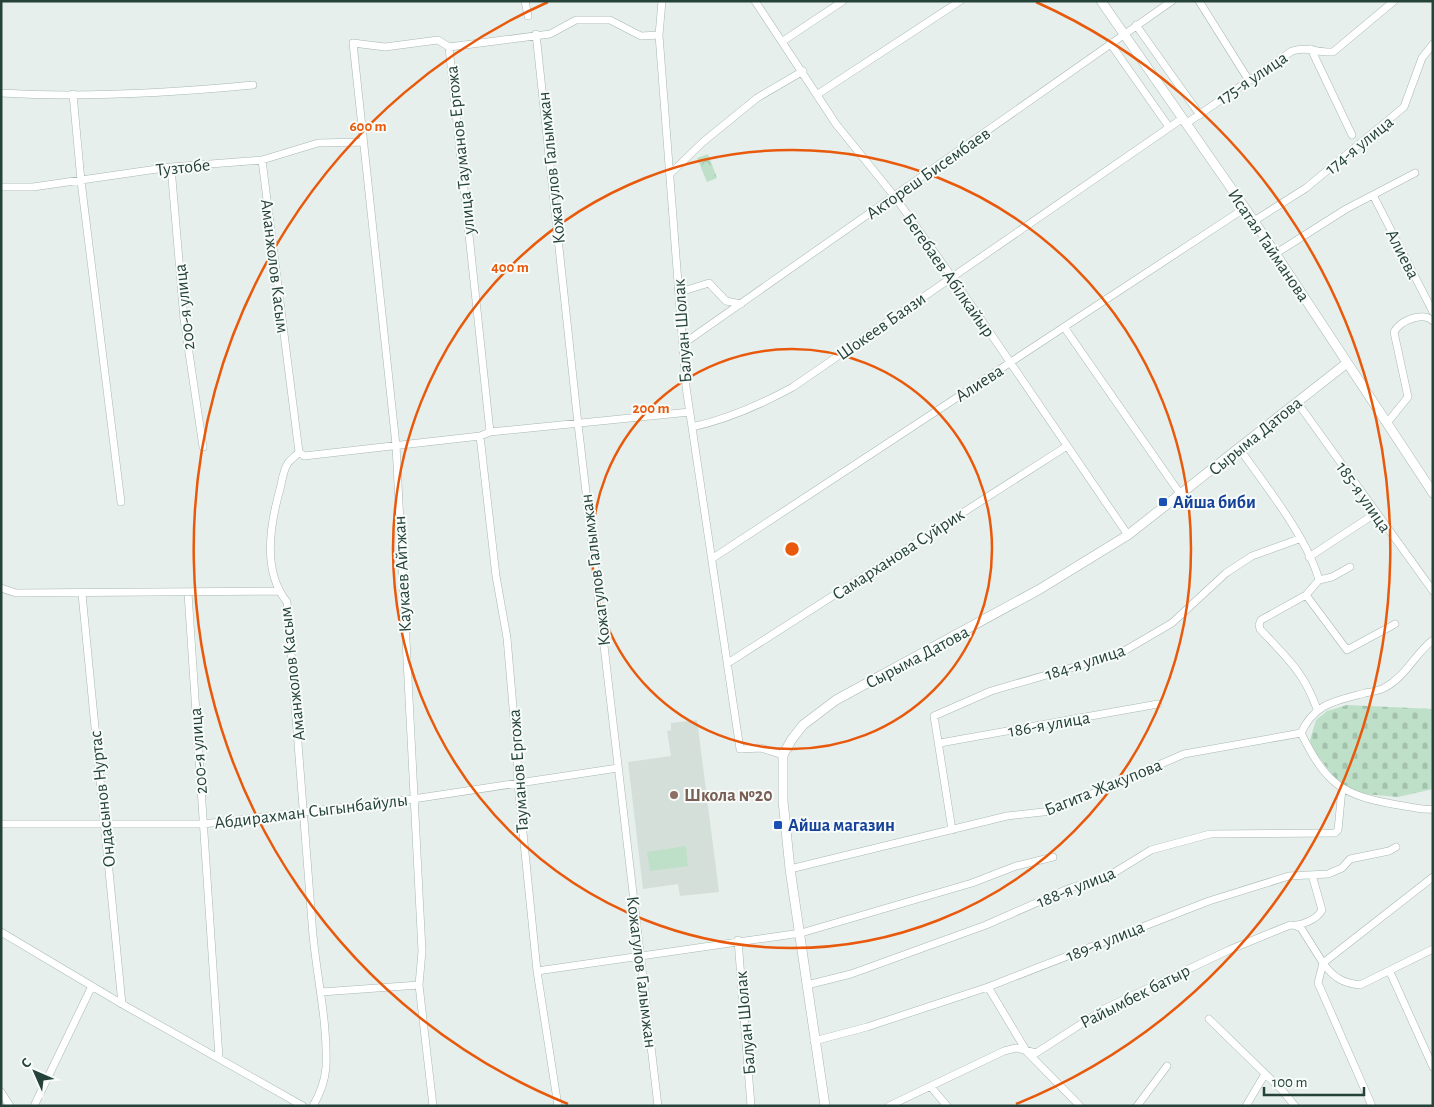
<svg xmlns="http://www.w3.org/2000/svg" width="1434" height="1107" font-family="'Alegreya Sans',sans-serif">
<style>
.built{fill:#d4dfda}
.forest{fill:url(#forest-crowns)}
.cemetery{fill:url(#cemetery-stones)}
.pitch{fill:#bfe0c8}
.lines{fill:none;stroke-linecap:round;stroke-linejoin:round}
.minor-casing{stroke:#a8b8b2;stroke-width:8}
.tertiary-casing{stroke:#a8b8b2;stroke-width:10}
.minor{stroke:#fff;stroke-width:7}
.tertiary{stroke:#fff;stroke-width:9}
.ring{fill:none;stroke:#e8590c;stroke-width:2.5}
.transit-dot{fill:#1a4fb4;stroke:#f7fbf9;stroke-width:2}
.education-dot{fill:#8d6e63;stroke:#f7fbf9;stroke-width:2}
.labels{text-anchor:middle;stroke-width:4;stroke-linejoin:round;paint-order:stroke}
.street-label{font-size:18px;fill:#24423a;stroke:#f7fbf9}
.transit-label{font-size:18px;font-weight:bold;fill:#164399;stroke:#f7fbf9;text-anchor:start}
.education-label{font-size:18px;font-weight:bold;fill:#785e54;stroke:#f7fbf9;text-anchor:start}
.centre{fill:#e8590c;stroke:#f7fbf9;stroke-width:2.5}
.ring-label{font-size:15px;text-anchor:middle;font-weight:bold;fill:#e8590c;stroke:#f7fbf9;stroke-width:4;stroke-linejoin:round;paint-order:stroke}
</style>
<defs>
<pattern id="forest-crowns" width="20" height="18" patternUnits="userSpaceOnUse" patternTransform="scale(1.25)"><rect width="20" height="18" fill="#bfe0c8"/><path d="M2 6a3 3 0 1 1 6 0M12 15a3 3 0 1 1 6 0" fill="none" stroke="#a4c1ad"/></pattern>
<pattern id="cemetery-stones" width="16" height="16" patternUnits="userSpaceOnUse" patternTransform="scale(1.25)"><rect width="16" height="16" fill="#bfe0c8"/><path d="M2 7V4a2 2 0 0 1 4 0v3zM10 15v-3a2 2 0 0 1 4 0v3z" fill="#a4c1ad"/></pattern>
</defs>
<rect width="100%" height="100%" fill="#e6efeb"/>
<path class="built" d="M697,720L719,892L680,896L678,884L643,889L628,762L671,756L667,731L671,730V723Z"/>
<path class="forest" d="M708,154L717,178L707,182L697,158Z"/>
<path class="cemetery" d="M1347,705L1433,709V789L1398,797L1364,794L1345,786L1334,777L1311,747L1310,740L1316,720L1327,711Z"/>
<path class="pitch" d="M686,846L688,866L650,871L647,852Z"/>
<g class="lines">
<defs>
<path id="minor" d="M525,1L528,16
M662,1L659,35L686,387L740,749L761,748L783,755
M755,1L836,124L895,197L952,277L1128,535
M1199,1L1248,79
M1136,25L1200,115
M536,34L578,424L658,1106
M783,41L843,1
M1110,43L1169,127
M449,47L490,432
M1311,49L1352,135
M1,93C84,98 170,93 253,85
M73,94L81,181L121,502
M818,94L960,1
M1187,123L1292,51C1307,46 1318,53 1333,52L1394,1
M262,160L299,452C296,456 291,459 288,463C283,470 282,482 280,489C270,525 262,571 287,602C296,709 304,816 312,923C315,971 328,1019 326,1067C325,1080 320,1094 313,1106
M171,167L184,319L203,447
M671,173L703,142L757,98L803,71
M1,187H33L171,167L262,160L318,143L362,142
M1373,195L1433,312
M1254,221L1306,188L1404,107L1422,58L1433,44
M1275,254L1346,209L1415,173
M680,292L709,283L726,301L741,304
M1064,327L1181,495
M683,344L1172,1
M1297,402L1433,591
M1387,423L1408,397L1394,332C1400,321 1422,311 1433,321
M692,427C729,419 760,405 793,387L1183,118
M480,436L496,576L507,638L517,753L518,783L537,971L558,1106
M1239,448C1265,485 1307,537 1319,580
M299,452L304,456L480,436L490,432L690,412
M1309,557L1376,513
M713,558L1245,208
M1,588L16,593L279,591
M188,593L219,1058
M82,594L122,1004
M1306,595L1347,650L1395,624
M1433,640C1415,653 1407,676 1384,688C1378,691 1371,692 1365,693C1335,701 1315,703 1301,733C1327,785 1341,795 1398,805C1408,806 1423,811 1433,809
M728,663L1067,446
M1317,709C1304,672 1286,657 1260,629L1259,625L1261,620L1306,595L1319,580L1332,577L1350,567
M940,743L1158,704
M1,824H203L413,799L618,768
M952,830L934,716L991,691L1119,654L1172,623L1226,573L1252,556L1299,539
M790,869L1007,816L1052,811L1184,754L1301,733
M1433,877L1323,963C1333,977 1342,983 1360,985L1433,949
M1296,926L1301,928L1323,963L1318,983L1372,1106
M1,932L122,1004L303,1106
M738,940L751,1106
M537,971L801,933L972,883L1016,866L1053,857
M1390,972L1433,1067
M807,985L851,974L986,925L1070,888L1107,877L1151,850L1210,834L1335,833L1338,830L1342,789
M988,987L1027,1052L1080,1106
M321,992L419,985
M1209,1019L1282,1090L1295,1106
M814,1041L867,1027L988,987L1209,901L1289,876L1328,874L1342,868L1350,859L1389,851L1396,847
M931,1087L947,1106
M1,1092L10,1106
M34,1106L92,986
M433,1106L419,985L422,951L396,445L353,43L385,47L438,40L449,47L550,34L576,20H610L641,36L659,35
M889,1106L1004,1051L1016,1048L1036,1053L1106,1008L1229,950L1290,925C1300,926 1317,920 1322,910L1312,875
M1137,1106L1167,1066
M1246,1106L1265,1074"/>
<path id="tertiary" d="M1101,1L1254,221L1433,493
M825,1106L790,869L783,801V755L792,739L803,725L836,700L1040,589L1128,535L1347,363"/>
</defs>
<use href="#minor" class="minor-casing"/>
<use href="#tertiary" class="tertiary-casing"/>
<use href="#minor" class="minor"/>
<use href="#tertiary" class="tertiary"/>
</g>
<g class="ring">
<circle cx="792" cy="549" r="200"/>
<circle cx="792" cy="549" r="399"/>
<path d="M568 1104A599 599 0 0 1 548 2M1036 2A599 599 0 0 1 1016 1104"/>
</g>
<g class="transit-dot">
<rect x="1158" y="497" width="10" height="10" rx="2.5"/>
<rect x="773" y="820" width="10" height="10" rx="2.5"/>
</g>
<circle class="education-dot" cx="674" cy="795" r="5"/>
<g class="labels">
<g class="street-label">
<text transform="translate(1252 78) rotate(-34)" y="6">175-я улица</text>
<text transform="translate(1359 145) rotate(-39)" y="6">174-я улица</text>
<text transform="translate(460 150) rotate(-96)" y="6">улица Тауманов Ергожа</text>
<text transform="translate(183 167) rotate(-6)" y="6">Тузтобе</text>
<text transform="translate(551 168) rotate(-96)" y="6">Кожагулов Галымжан</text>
<text transform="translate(928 173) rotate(-35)" y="6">Актореш Бисембаев</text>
<text transform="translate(1269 245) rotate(56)" y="6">Исатая Тайманова</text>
<text transform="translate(1403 254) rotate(63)" y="6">Алиева</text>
<text transform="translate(275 266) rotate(83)" y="6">Аманжолов Касым</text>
<text transform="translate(949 275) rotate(55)" y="6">Бегебаев Абілкайыр</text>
<text transform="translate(184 307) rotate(-96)" y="6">200-я улица</text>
<text transform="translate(881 326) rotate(-35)" y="6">Шокеев Баязи</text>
<text transform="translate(682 331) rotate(-94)" y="6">Балуан Шолак</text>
<text transform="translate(979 383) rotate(-33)" y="6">Алиева</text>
<text transform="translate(1255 436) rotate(-39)" y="6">Сырыма Датова</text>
<text transform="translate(1364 497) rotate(55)" y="6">185-я улица</text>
<text transform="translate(898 554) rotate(-33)" y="6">Самарханова Суйрик</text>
<text transform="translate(595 570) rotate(-97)" y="6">Кожагулов Галымжан</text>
<text transform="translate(402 574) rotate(-93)" y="6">Каукаев Айтжан</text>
<text transform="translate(917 657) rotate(-28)" y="6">Сырыма Датова</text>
<text transform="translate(1085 662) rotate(-18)" y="6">184-я улица</text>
<text transform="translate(292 674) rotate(-96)" y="6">Аманжолов Касым</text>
<text transform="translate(1049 724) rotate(-10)" y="6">186-я улица</text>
<text transform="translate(198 751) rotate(-94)" y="6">200-я улица</text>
<text transform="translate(518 771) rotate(-94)" y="6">Тауманов Ергожа</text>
<text transform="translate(1103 787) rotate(-22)" y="6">Багита Жакупова</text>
<text transform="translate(102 799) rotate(-96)" y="6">Ондасынов Нуртас</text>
<text transform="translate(311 811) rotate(-7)" y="6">Абдирахман Сыгынбайулы</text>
<text transform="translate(1076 887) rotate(-22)" y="6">188-я улица</text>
<text transform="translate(1105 941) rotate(-22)" y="6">189-я улица</text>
<text transform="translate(642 972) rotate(83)" y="6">Кожагулов Галымжан</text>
<text transform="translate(1135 996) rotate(-27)" y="6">Райымбек батыр</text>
<text transform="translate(745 1023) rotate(-95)" y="6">Балуан Шолак</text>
</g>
<g class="transit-label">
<text x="1173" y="508">Айша биби</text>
<text x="788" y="831">Айша магазин</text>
</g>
<g class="education-label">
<text x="684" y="801">Школа №20</text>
</g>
</g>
<circle cx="792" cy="549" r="8" class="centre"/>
<g class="ring-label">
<text x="368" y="131">600 m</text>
<text x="510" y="272">400 m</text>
<text x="651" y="413">200 m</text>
</g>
<rect width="1434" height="1107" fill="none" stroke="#24423a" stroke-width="5"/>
<g transform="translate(35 1072) rotate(315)" stroke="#f7fbf9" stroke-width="4" paint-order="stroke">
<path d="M0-4L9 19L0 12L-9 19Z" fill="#24423a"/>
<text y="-8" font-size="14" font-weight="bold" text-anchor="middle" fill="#24423a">С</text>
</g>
<path d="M1264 1087v8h100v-8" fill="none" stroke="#24423a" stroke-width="2.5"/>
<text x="1272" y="1087" font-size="15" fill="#24423a" stroke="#f7fbf9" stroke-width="4" paint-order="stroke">100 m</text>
</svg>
